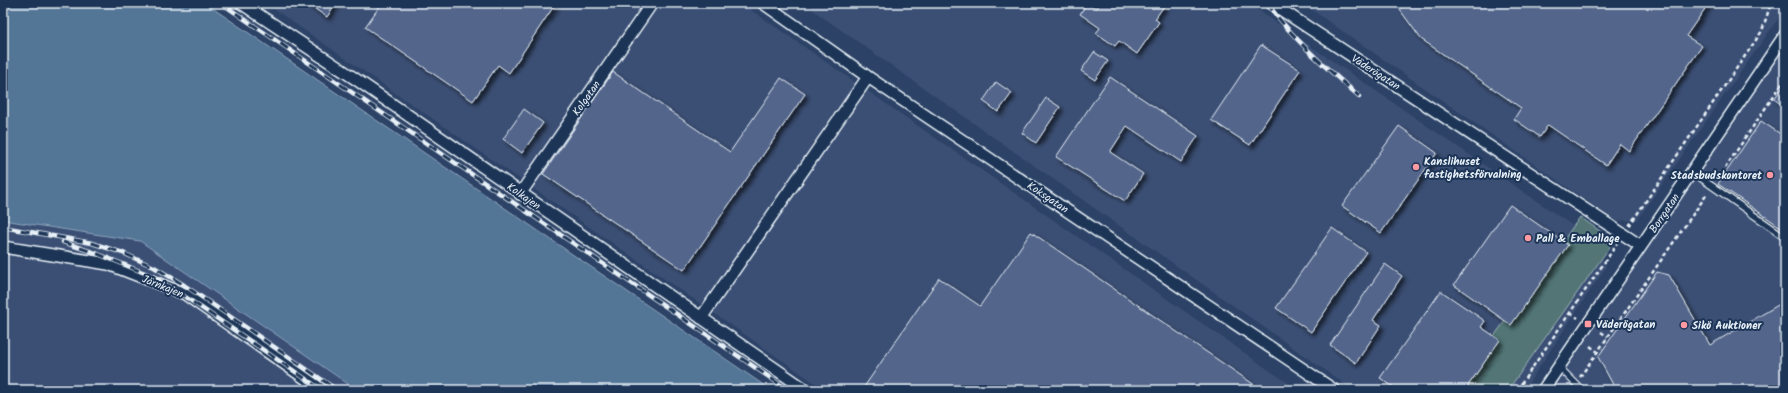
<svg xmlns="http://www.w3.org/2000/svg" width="1788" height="393" font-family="Kalam,sans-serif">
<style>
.built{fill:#3b4f74}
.green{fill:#527576;stroke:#9db3b7}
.water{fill:#527496;stroke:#8ea6bd}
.building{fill:#52658b;stroke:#e8f1f8;filter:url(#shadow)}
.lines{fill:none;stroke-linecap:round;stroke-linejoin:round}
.lane-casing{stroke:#e8f1f8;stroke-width:8}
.street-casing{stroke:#e8f1f8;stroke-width:14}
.path{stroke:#e8f1f8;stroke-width:2.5;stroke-dasharray:4 3;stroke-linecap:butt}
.lane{stroke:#1d3557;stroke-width:5.5}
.street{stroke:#1d3557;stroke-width:11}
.rail-casing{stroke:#e8f1f8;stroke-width:4.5}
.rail{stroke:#1d3557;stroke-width:3;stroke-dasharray:9;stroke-linecap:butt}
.poi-dot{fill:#ff9aa2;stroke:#1d3557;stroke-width:1.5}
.labels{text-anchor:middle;stroke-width:4;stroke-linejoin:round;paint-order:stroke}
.street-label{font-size:11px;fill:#e8f1f8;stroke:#1d3557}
.poi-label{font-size:11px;font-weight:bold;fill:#e8f1f8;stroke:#1d3557;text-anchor:start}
</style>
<defs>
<filter id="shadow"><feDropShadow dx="3.5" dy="3.5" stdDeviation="2" flood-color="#0009"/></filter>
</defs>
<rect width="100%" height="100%" fill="#2c4266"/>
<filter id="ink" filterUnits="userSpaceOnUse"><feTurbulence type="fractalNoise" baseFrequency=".025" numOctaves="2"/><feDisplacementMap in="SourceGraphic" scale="8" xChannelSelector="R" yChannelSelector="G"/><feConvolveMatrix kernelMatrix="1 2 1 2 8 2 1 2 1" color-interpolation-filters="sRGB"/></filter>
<g filter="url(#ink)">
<path class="built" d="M265,3H741L1298,390H825Z
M810,3H1248L1595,241L1606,267L1524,390H1353L814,11Z
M1302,3H1785V9L1637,220L1616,221Z
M1785,35V390H1543Z
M3,220L140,241L357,390H3Z"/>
<path class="green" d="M1580,217L1614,241L1508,390H1475L1461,382Z"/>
<path class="water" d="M3,3H205L771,390H357L140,241L3,220Z"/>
<path class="building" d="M306,3H336L327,17Z
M382,3H556L509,73L498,65L473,101L365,27Z
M1087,3L1097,8L1100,3H1166L1155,19L1159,22L1137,54L1119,41L1115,46L1096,33L1100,28L1080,14Z
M1398,3H1709L1686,36L1702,46L1629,151L1620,144L1606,165L1548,125L1540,137L1514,119L1521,108L1421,39L1400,10L1402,6Z
M1261,45L1300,70L1250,145L1211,120Z
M1094,52L1108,61L1095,80L1081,71Z
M613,72L730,152L781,78L805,94L684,270L543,174Z
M1110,77L1198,136L1181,162L1127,126L1110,152L1143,174L1125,201L1056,157Z
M996,82L1012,93L998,112L983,101Z
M1785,84V107L1774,99Z
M1046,98L1060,107L1036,143L1022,133Z
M524,109L543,123L522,153L503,139Z
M1761,121L1785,137V230L1718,184Z
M1399,126L1437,153L1381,233L1342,206Z
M1510,205L1568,245L1511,325L1454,285Z
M1332,228L1366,252L1311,332L1276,308Z
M1031,232L1262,390H862L939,278L980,306Z
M1385,264L1402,276L1373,320L1381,325L1356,363L1330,345Z
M1657,272L1669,275L1710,345L1785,301V390H1616L1598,357Z
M1441,291L1485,321L1481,327L1500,340L1465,390H1398L1380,378Z"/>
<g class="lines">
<defs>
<path id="lane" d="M1692,172L1785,237
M1559,367L1582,390"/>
<path id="street" d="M241,3L357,80L806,390
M763,3L868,77L1334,390
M1271,3L1641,246
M520,194L652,3
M3,247L108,264L185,294L322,390
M701,318L868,77
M1543,390L1785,35"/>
</defs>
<use href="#lane" class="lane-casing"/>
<use href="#street" class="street-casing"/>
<path class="path" d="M1717,180L1785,79
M1629,226L1762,31L1771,3
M1570,313L1578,318
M1601,332L1608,337
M1590,346L1598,352
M1580,377L1707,194
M1517,390L1617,244"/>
<use href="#lane" class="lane"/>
<use href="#street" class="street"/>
<defs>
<path id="rail" d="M221,3L788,390
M1267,3C1293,39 1325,67 1359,96
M3,227L92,243L123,253L154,267L184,285L337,390
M63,242L98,254L152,276L184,296L322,390"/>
</defs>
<use href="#rail" class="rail-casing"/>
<use href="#rail" class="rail"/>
</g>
</g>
<g class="poi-dot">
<circle cx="1416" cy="167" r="4"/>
<circle cx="1770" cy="175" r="4"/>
<circle cx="1528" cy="238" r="4"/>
<rect x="1584" y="320" width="8" height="8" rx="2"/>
<circle cx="1684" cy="325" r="4"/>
</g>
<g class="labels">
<g class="street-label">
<text transform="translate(1376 72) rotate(33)" y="4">Väderögatan</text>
<text transform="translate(586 98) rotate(-55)" y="4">Kolgatan</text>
<text transform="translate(524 196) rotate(35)" y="4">Kolkajen</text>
<text transform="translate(1048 197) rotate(34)" y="4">Koksgatan</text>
<text transform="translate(1664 213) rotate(-56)" y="4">Borrgatan</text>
<text transform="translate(163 286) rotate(22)" y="4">Järnkajen</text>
</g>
<g class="poi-label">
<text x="1424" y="165">Kanslihuset<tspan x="1424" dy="13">fastighetsförvalning</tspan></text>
<text x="1762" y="179" text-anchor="end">Stadsbudskontoret</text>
<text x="1536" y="242">Pall &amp; Emballage</text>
<text x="1596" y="328">Väderögatan</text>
<text x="1692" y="329">Sikö Auktioner</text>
</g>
</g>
<rect width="1788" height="393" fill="none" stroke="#1d3557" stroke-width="16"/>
<rect x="8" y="8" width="1772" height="377" fill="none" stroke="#e8f1f8" stroke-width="1.5" filter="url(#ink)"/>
</svg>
